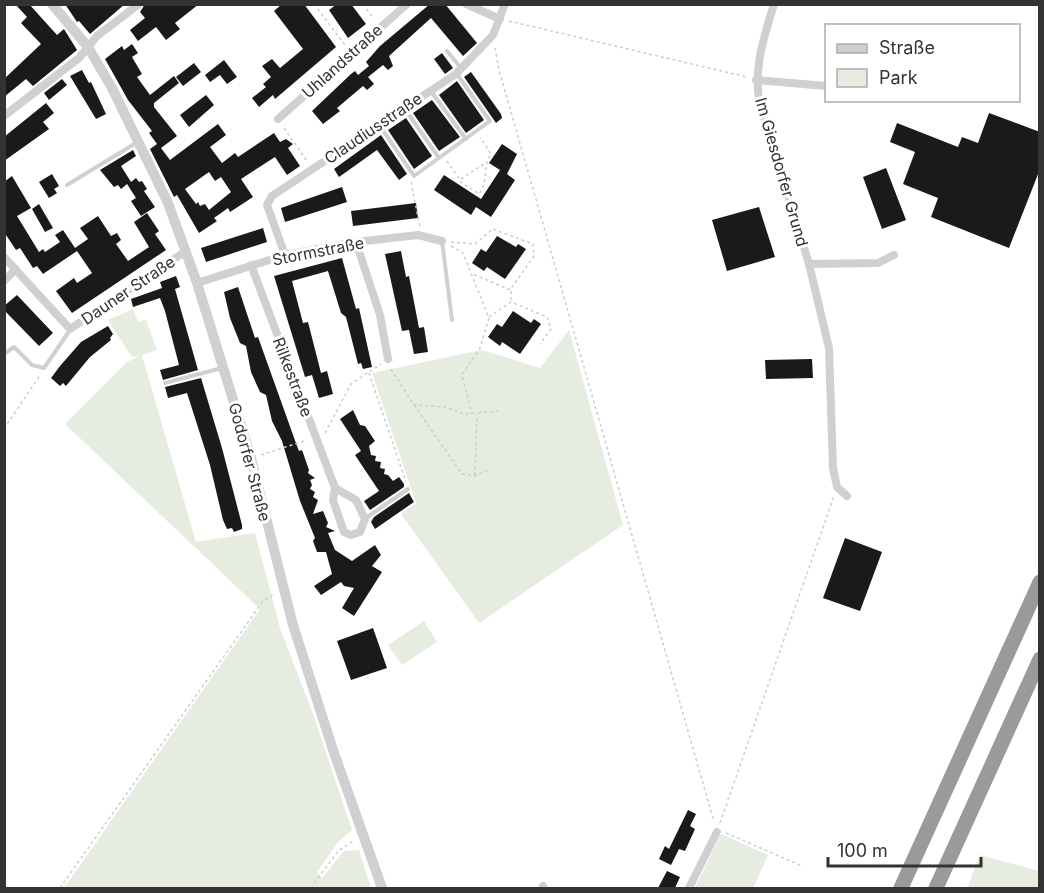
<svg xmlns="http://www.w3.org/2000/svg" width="1044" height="893" font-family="Inter,sans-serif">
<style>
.green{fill:#e6ecdf}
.building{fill:#1a1a1a;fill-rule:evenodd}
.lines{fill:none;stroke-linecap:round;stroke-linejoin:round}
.path{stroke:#cdcdcd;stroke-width:1.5;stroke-dasharray:3 3;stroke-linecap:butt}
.service{stroke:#d0d0d0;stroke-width:4}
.minor{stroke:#d0d0d0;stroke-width:8}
.tertiary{stroke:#d0d0d0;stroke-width:10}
.motorway{stroke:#9a9a9a;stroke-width:15}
.labels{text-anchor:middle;stroke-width:6;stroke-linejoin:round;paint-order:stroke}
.street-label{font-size:16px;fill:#333;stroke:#fff}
</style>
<rect width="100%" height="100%" fill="#fff"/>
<path class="green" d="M133,309L138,322L146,320L157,350L142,355L196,542L255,533L280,628L316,722L352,830L338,842L317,872L322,878L344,851L359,850L371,888H64L260,609L65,424L127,362L139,356L132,357L108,320Z
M569,330L623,525L479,623L401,514L416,503L372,373L482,350L540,368Z
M424,621L437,642L402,665L388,645Z
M721,834L768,855L753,888H695Z
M980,855L1039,871V888H967Z"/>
<path class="building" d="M15,4H29L57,35L64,29L77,50L33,86L26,79L4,97V79L41,44L21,23L27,17Z
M65,4H125L90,34L79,21L77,22Z
M145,4H199L175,23L180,29L166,40L156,27L138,41L130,30L145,18L140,12Z
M282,4H304L336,47L275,99L273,95L259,107L252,98L266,87L263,84L271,77L262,66L272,59L280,68L303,49L274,11Z
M337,4H351L366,24L348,38L329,10Z
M430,4H445L477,43L463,56L431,18L389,56L393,66L388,70L383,65L368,77L374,84L367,90L363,86L337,108L340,111L323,124L312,111L351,74L355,71L358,75L369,66L366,62L380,46Z
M132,44L138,53L132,57L142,74L137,77L150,95L174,76L179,83L154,103V107L177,136L161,148L170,160L218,124L226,135L210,147L222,163L235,153L238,157L274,133L280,142L286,139L293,144L288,148L300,166L287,175L275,157L241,179L253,197L230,212L228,208L214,218L217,221L199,233L177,195L174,197L150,149L157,144L149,133L152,131L128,100L105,59L122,46L124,50ZM209,172L215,181L221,177L231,192L209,210L205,204L200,206L198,202L196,204L185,189Z
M442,53L453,68L445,74L434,59Z
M224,60L237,77L227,84L220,75L210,82L205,75Z
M194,63L201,72L183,86L176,77Z
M82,70L89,83L91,82L106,114L96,119L70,76Z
M471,72L501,114L502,118L496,123L464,77Z
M62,79L67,85L49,100L44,93Z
M457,81L484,120L466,133L439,95Z
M206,95L214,105L189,127L180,115Z
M432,100L460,137L439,151L413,113Z
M46,103L54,113L43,122L49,129L4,161V137Z
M989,113L1040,132V169L1009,248L931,217L938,198L903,184L915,152L890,142L897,123L958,147L962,137L978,143Z
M406,118L432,156L414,169L388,130Z
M381,135L407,174L399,180L377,150L339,177L334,169Z
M502,144L517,154L507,174L515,180L491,217L476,207L471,215L434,190L444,175L481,199L500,170L489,163Z
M133,150L136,156L121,166L131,182L136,178L139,182L142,181L147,189L144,191L155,207L141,216L131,201L136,198L127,184L121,189L118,185L114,187L100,170Z
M886,168L906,220L882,229L863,177Z
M52,174L59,186L54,189L57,193L49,198L39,182Z
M12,176L31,208L17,216L39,252L43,249L45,252L60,242L55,235L63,230L77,251L75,248L88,239L80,228L98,216L111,236L117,233L121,240L116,244L128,261L149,247L134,222L147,213L159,231L155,234L166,250L72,313L56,291L74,278L77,283L92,273L77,251L43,274L37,266L33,268L20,248L16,250L4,232V182Z
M342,187L347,202L285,222L281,208Z
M416,203L418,218L353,226L351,211Z
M39,204L53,228L45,232L32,209Z
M759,207L775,257L727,271L712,220Z
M263,228L267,242L206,262L201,248Z
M497,236L516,247L518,244L526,249L505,279L487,267L484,271L472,263L481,249L486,252Z
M401,251L406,277L409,276L419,328L424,327L428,352L414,354L409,330L402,331L385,254Z
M342,258L356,309L359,308L372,367L363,369L361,363L358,364L346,317L341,313L328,271L292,281L303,323L308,322L321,373L327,371L333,394L319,398L312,375L305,377L274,276Z
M176,276L180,287L175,289L198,370L163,380L160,370L179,365L165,311L160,298L133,307L131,299L162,288L160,282Z
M238,287L255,338L258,337L297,446L299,451L302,450L309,470L308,473L315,478L310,480L312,485L310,489L315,492L313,497L318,500L313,514L323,511L328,523L326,527L335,531L328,533L335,550L352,561L375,545L381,555L372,566L382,572L354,616L342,608L354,588L344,586L341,582L321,595L314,586L332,574L326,552H317L313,541L315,538L300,501L282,441L272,421L266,395L260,392L251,372L246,346L240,343L230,318L224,292Z
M17,295L53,333L39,346L4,310V306Z
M513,311L531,323L534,319L541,324L520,354L502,342L500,346L488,337L497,324L502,327Z
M108,326L113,334L110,338L111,340L90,357L66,386L63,383L60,386L51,378L60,366L81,342Z
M812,359L813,378L766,379L765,360Z
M201,378L222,448L242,525V529L234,532L232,528L227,529L223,520L210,465L187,393L168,398L165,387Z
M353,410L360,425L365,426L375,441L369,446L371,455L376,456L375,461L381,462L380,468L385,469L384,474L388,475L393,481L399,477L404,484V487L370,510L364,501L379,491L355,455L361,451L340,419Z
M409,493L414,502L375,529L371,522L374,517Z
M845,538L882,552L860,611L823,598Z
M373,628L387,668L351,680L337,641Z
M688,810L696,814L690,826L695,829L685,851L679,849L671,865L659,859L665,846L669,849Z
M667,871L680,877L675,888H658Z"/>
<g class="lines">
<path class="path" d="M314,4L345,45
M363,4L374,19
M509,21L747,77
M495,48L499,70L714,822
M284,128L307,161
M447,161L462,183L479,194C489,180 482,168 491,154L480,137
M461,179L484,164
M411,182L420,227
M451,242L475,244L493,229L533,244L534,256L510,290L473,274
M451,246L463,253L489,318L480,348L462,375L472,414
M511,291V302
M489,317L511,302L547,317L551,329L540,344
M391,369L414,405L445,407L464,414L500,411
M369,373L406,482
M414,405L462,474L475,476L488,470
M4,429L40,375
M325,433L351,384L381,364
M261,455L307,440
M475,475L477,414
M720,823L834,496
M726,833L802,866
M60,888L263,601L274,594
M311,888L338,851L353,841"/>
<path class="service" d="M447,51L461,68
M430,90L466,139
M405,109L439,158
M380,126L414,176L490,121L457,74
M67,185L136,143
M442,241L452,320
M4,354L14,347L32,365L44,368L70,330
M165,383L222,368
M366,518L408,489"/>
<path class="minor" d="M466,4L500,19
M774,4C764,37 754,65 759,100L809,264L829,348L833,468L837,487L847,496
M756,80L826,86
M4,116L79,58L97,36L139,4
M278,119L407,4
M356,242L380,315L388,359
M285,255L267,205L272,196L456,74L493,35L505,4
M4,257L70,329L186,251
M809,264L878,263L894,255
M251,265L335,488L333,500L344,532L351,535L360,532L365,519L356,500L335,488
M4,281L16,269
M197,283L285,255L356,242L418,235L442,241
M543,886L544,888
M689,888L717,832"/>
<path class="tertiary" d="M52,4L88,47L112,88L168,203L197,283L251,458L293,625L333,750L382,888"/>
<path class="motorway" d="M901,888L1040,582
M936,888L1040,659"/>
</g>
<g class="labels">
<g class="street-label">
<text transform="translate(342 61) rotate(-42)" y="6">Uhlandstraße</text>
<text transform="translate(373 128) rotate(-34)" y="6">Claudiusstraße</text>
<text transform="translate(782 172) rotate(74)" y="6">Im Giesdorfer Grund</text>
<text transform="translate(318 251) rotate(-11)" y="6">Stormstraße</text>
<text transform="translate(128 290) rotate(-34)" y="6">Dauner Straße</text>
<text transform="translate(293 377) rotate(69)" y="6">Rilkestraße</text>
<text transform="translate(250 462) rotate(75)" y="6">Godorfer Straße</text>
</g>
</g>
<rect width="1044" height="893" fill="none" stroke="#333333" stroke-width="12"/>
<rect x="825" y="24" width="195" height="78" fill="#ffffff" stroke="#adadad" stroke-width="1.5"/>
<rect x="837" y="44" width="30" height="9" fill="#d0d0d0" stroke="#adadad" stroke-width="1.5"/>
<text x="879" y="54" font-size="18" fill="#333333">Straße</text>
<rect x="837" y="69" width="30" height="18" fill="#e6ecdf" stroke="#adadad" stroke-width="1.5"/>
<text x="879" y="84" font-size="18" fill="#333333">Park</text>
<path d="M828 857v9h153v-9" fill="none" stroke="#333333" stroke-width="3"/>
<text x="837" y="857" font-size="18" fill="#333333" stroke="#ffffff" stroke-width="4.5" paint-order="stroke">100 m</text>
</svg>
